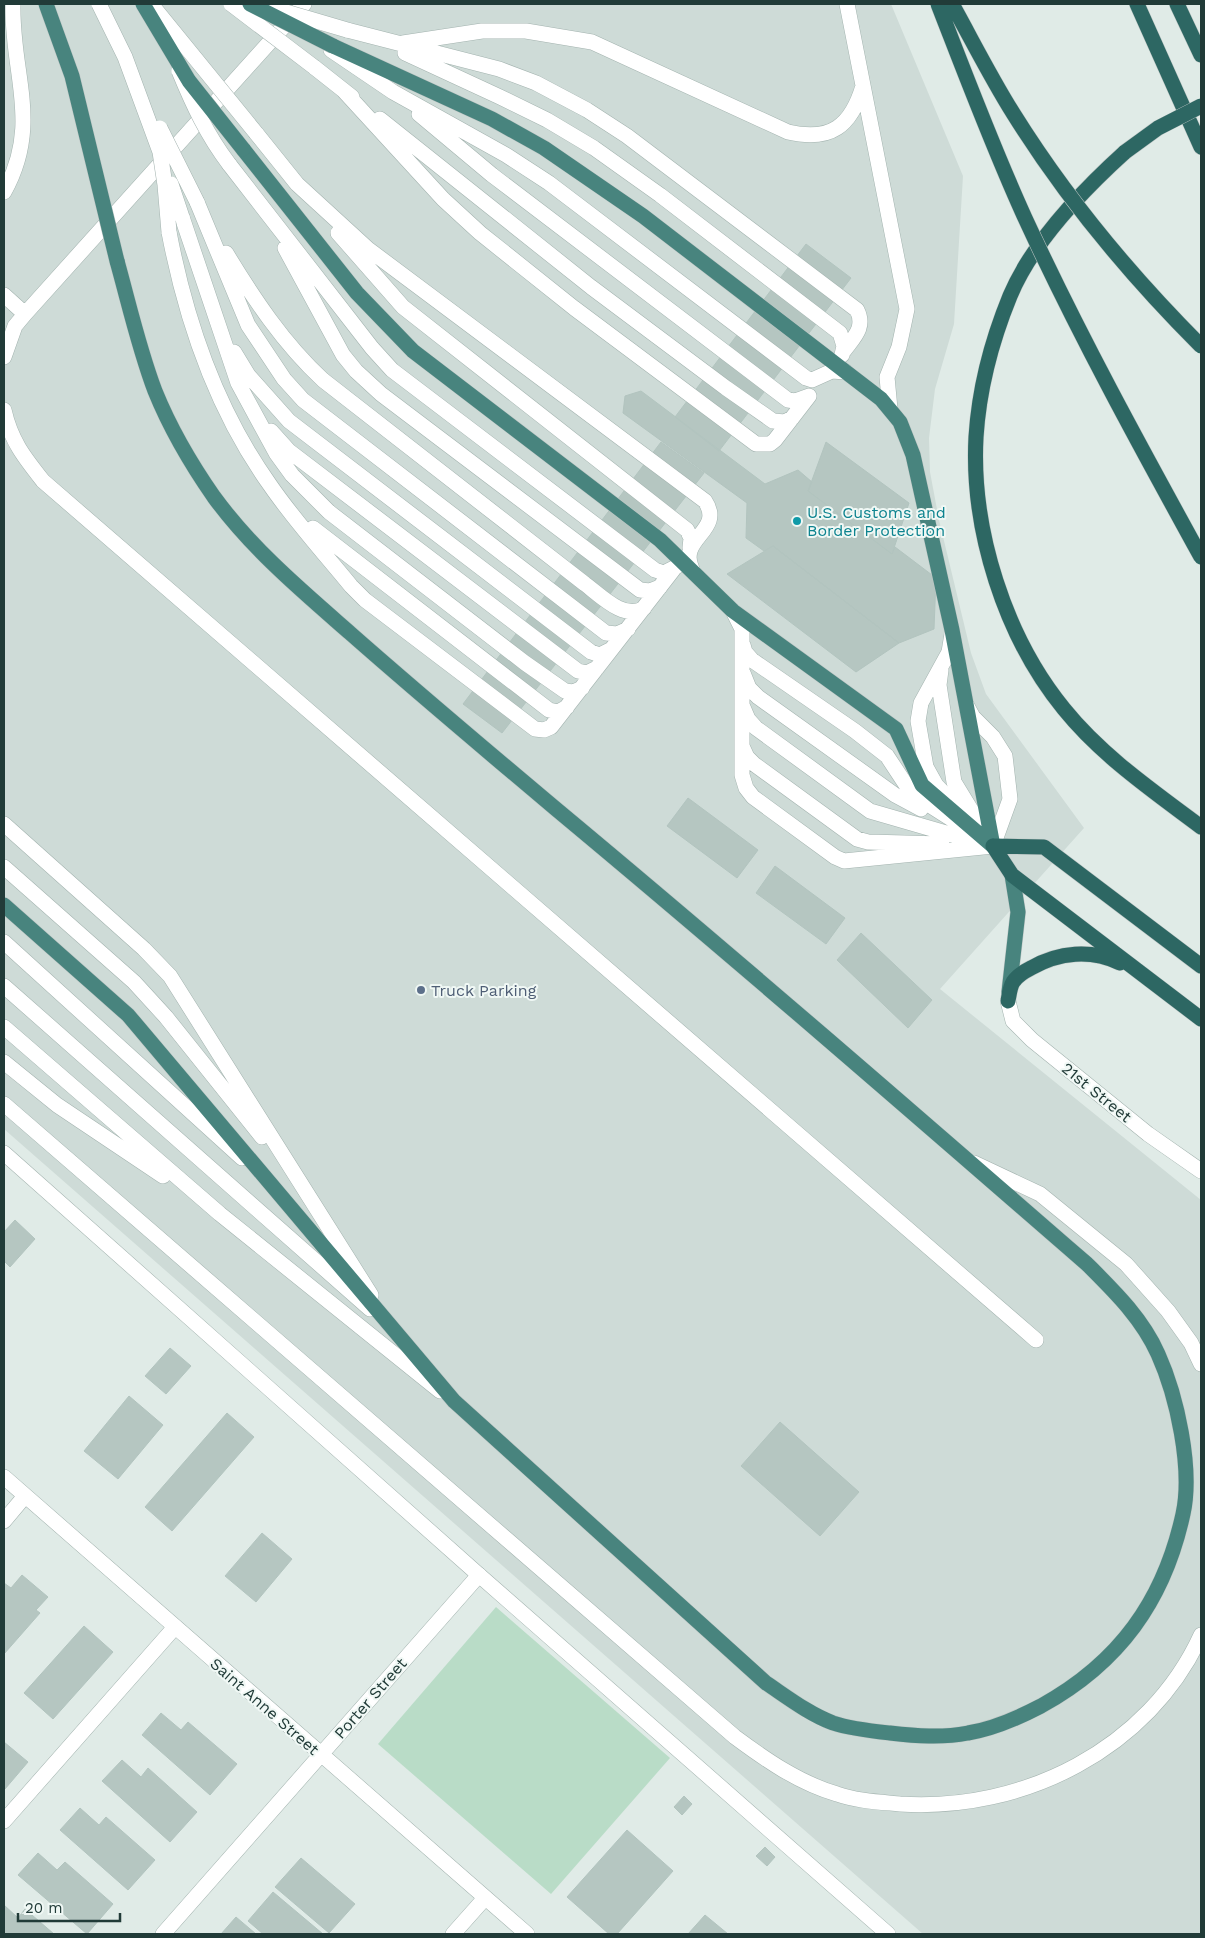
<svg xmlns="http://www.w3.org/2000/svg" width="1205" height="1938" font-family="'Work Sans',sans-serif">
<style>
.built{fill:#cedbd7}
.green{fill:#b9dcc7}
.building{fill:#b5c6c1;stroke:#b2c4bf}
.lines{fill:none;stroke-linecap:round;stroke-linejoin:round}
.service-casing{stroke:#a3b3af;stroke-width:16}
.minor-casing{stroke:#a3b3af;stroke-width:16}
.trunk-casing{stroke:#c1c8c7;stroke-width:16}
.motorway-casing{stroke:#c1c8c7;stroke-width:16}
.service{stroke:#fff;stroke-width:15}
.minor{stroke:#fff;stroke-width:15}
.trunk{stroke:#48847e;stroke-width:15}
.motorway{stroke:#2d6763;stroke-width:15}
.service-bridge-casing{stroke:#a3b3af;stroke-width:16;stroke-linecap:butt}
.trunk-bridge-casing{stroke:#c1c8c7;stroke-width:16;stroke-linecap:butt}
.motorway-bridge-casing{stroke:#c1c8c7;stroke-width:16;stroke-linecap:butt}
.service-bridge{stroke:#fff;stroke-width:15}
.trunk-bridge{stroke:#48847e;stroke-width:15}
.motorway-bridge{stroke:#2d6763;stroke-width:15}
.culture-dot{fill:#0f9aa8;stroke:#f0f8f5;stroke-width:2}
.service-dot{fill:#5c6f8a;stroke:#f0f8f5;stroke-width:2}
.labels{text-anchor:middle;stroke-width:4;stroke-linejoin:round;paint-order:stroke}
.culture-label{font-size:16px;fill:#0d838f;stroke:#f0f8f5;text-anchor:start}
.service-label{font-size:16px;fill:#4e5e75;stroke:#f0f8f5;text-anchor:start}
.street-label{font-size:16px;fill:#213b38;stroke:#f0f8f5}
</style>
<rect width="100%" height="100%" fill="#e0ebe7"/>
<path class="built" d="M4,4H891L963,176L954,324L935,389L929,438L930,472L939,520L971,653L986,694L1084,828L940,989L1201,1200V1934H923L4,1129Z"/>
<path class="green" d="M496,1607L670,1758L551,1894L378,1744Z"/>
<path class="building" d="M806,244L851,278L719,451L675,417Z
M641,391L765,484L798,470L812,482L808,491L892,554L895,547L936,578L934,629L899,643L773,546L764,551L746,538L747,503L623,413L625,396Z
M661,442L704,473L502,733L463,704Z
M826,442L909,503L892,554L808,491Z
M773,546L899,643L856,672L727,574Z
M688,798L758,850L737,878L667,826Z
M775,866L845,918L826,944L756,893Z
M861,933L932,1000L908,1028L837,960Z
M15,1220L35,1239L10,1267L4,1261V1232Z
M170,1348L191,1366L166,1394L145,1376Z
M129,1396L163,1425L118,1479L84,1451Z
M227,1413L254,1437L172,1531L145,1507Z
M780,1422L859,1492L820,1536L741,1466Z
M262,1533L292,1559L256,1602L225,1576Z
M22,1575L48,1597L36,1610L40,1613L4,1654V1583L11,1588Z
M84,1626L113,1652L53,1719L24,1693Z
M161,1713L181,1730L188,1722L237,1764L210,1795L142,1735Z
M4,1742L28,1762L5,1789L4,1787Z
M122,1760L141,1777L148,1768L197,1812L170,1842L102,1781Z
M684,1796L692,1804L682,1815L674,1807Z
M80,1808L99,1825L106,1817L155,1860L128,1890L60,1830Z
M627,1830L673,1871L617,1934H609L567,1897Z
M765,1847L775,1857L767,1866L756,1856Z
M38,1853L57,1870L65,1862L113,1904L87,1934L18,1875Z
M301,1858L355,1904L329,1933L275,1887Z
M273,1892L323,1934H263L248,1921Z
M4,1905L18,1918L25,1909L54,1934H4Z
M705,1915L728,1934H688Z
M236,1917L256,1934H221Z"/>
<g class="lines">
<defs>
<path id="service" d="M847,4L907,309L899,347L887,377L890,409
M347,30L499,69L536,83L587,110L627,136L857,310C866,328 853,338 843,352
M403,43L482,31H526L592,42L788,132C831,142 851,126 863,86
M331,50L393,92L506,155L549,183L806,378L812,380L832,371L846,372
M405,53L500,97L547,120L594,148L660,195L840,333L844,346L842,355
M314,67L352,97
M344,91L443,199L480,233L574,308L756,444H770L775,440L809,396
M419,114L492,175L788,400L795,401L809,396
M380,119L591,287L726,388L773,421L785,422L792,418
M256,133L297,184L368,249L705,501C725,531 677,538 692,569
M229,164L372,348L392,370L655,570L664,573L676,567
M4,192C42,124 11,73 13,4
M197,202L248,325L284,379L303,400L606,633L617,634L628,629
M182,217L238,383L276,453L292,475L329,512L525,663L565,691L573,692L582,688
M169,232C186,321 217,411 270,485C294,520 324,553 351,586L365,600L535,729L544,730L551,727L673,570
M338,233L403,307L687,530L691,538L690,548
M285,248L343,355L356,371L381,394L640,590L650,591L660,587
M226,253C254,299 283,343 323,380L585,584C600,595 624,621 644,608
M4,295L25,314L15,326L4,357
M25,314L304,4
M234,352L248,375L289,421L591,652L600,655L610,650
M4,410C11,441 24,457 43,481L1036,1340
M271,431L289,451L578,671L587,673L597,668
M313,528L549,710L558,712L567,707
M733,611L742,629V775L746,788L753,797L835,857L844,861L993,846
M952,634L949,652L921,703L918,721L926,767L936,785L960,810
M743,645L745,652L752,660L855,731L887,756L912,794L967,829
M941,670L939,685L954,782L990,841
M743,673L749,688L758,697L895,795L921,809
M742,705L748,719L756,728L870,811L977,842
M967,706L973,717L993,737L1005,756L1010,799L993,846
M742,746L747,757L754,764L857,839L868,842L942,844
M4,824L144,949L170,976L371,1295
M4,867L134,982L166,1017L262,1137
M4,942L242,1158
M4,986L370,1309
M4,1027L220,1214L440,1391
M4,1062L57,1105L163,1176
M4,1104L735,1737C766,1760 799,1783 837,1794C857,1801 879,1802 900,1804C1023,1812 1149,1749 1201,1635
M4,1153L479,1575L888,1934
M974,1163L1040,1194L1126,1264L1168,1311L1191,1343L1201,1364
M4,1821L175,1627
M453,1934L485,1898"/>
<path id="minor" d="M1008,1001L1013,1021L1032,1040L1148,1134L1201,1171
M4,1477L527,1934
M4,1521L25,1496
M163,1934L479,1575"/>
<path id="trunk" d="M333,46L492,119L544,148L643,216L881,399L900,422L913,455L952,630L993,846
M243,149L357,293L413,351L660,540L733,611L896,729L922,785L993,846
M4,905L128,1015L454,1401L766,1683C787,1697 809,1714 833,1723C851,1729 871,1731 890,1733C916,1736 942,1738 968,1733C993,1729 1018,1718 1041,1706C1119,1663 1164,1601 1183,1514C1193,1469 1177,1396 1158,1354C1142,1318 1114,1291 1087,1264C911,1111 735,958 556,809C487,751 418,693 350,633C302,591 252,549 214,497C191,464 170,428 155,391C139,349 129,304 117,261
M1009,992L1018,912L1012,875"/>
<path id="motorway" d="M1137,4L1201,147
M1177,4L1201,55
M1125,152C1083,190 1032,243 1010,296C992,340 979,390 976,437C971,530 1005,637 1064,709C1102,756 1153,791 1201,827
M993,846L1012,875L1201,1019
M993,846L1044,847L1201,966
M1008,1001C1009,995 1010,987 1013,982C1017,976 1025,971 1031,968C1059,952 1091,949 1120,963"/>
</defs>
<use href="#service" class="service-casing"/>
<use href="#minor" class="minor-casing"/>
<use href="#trunk" class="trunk-casing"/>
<use href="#motorway" class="motorway-casing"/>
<use href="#service" class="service"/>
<use href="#minor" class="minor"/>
<use href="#trunk" class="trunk"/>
<use href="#motorway" class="motorway"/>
<defs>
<path id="service-bridge" d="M99,4L125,57L160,152L165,185L169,232
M151,4L256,133
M231,4L314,67
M259,4L347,30
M179,71C193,105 207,135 229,164
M160,128L197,202
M171,184L182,217"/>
<path id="trunk-bridge" d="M46,4L72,76L117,261
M143,4L189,81L243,149
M250,4L333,46"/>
<path id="motorway-bridge" d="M938,4C966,76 993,148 1025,218C1078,333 1140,446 1201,557
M952,4C972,40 991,78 1013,113C1066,198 1131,276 1201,346
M1125,152L1158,128L1201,106"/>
</defs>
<use href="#service-bridge" class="service-bridge-casing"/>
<use href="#trunk-bridge" class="trunk-bridge-casing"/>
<use href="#motorway-bridge" class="motorway-bridge-casing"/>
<use href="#service-bridge" class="service-bridge"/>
<use href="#trunk-bridge" class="trunk-bridge"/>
<use href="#motorway-bridge" class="motorway-bridge"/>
</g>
<circle class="culture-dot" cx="797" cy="521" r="5"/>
<circle class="service-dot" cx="421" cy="990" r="5"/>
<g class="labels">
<g class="culture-label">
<text x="807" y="518">U.S. Customs and<tspan x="807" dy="18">Border Protection</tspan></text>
</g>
<g class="service-label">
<text x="431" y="996">Truck Parking</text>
</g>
<g class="street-label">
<text transform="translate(1097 1092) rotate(39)" y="6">21st Street</text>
<text transform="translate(370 1698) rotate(-49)" y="6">Porter Street</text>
<text transform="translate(265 1706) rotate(41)" y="6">Saint Anne Street</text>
</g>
</g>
<rect width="1205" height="1938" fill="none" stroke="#213b38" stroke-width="10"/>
<path d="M18 1913v8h102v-8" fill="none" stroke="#213b38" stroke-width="2.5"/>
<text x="25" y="1913" font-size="15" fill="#213b38" stroke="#f0f8f5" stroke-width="4" paint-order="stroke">20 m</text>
</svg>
